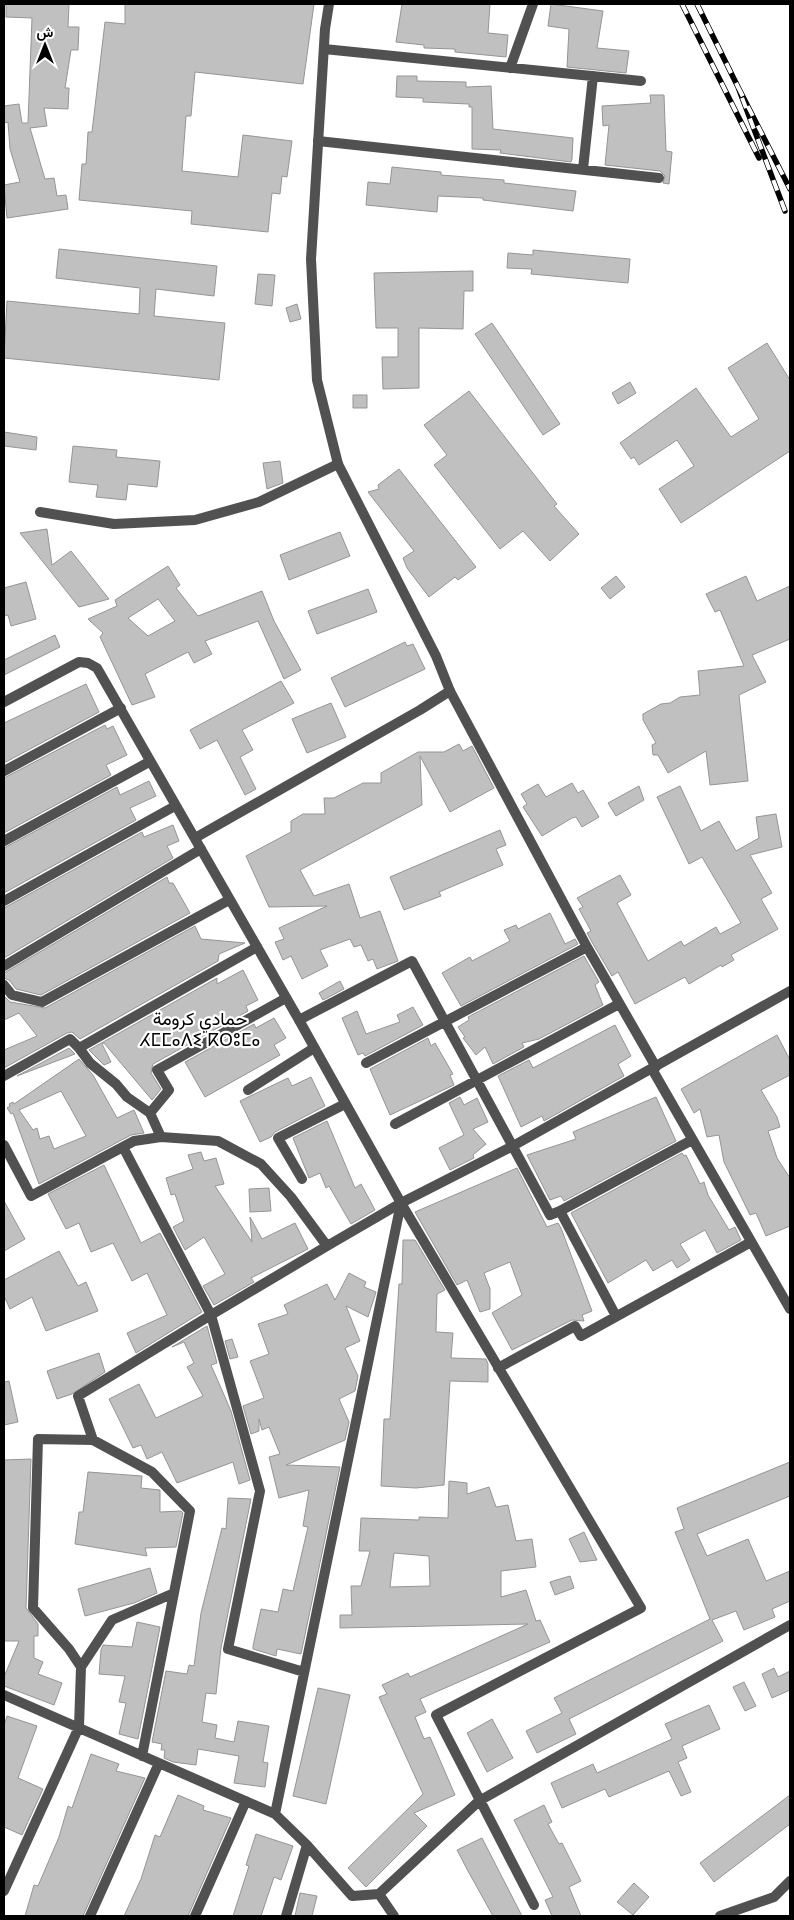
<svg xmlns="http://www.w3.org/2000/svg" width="794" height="1920" font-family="Montserrat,Vazirmatn,'Noto Sans Tifinagh',sans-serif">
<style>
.building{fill:#c0c0c0;stroke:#959595;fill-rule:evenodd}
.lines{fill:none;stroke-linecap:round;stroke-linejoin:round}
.minor{stroke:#515151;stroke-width:10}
.tertiary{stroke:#515151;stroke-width:10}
.rail-casing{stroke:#000;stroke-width:5.5}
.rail{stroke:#fff;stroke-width:4;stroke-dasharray:11;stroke-linecap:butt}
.labels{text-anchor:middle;stroke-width:4.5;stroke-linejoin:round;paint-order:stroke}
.quarter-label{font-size:18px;fill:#000;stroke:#fff}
</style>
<rect width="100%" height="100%" fill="#fff"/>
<path class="building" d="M6,4H69L68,27H79L78,50H71L65,88H69L68,109L44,108L47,126L30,128L45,179L54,178L57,196L66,195L68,209L7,218L4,185L20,182L10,149L8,122L4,123V106L19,104L22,123H28L32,18L6,17Z
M125,4H314L303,84L195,72L191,116H186L182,171L238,177L243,135L292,141L287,177L282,176L280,194L272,193L268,232L191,224L192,211L79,200L82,164H86L88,132H92L105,22L125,24Z
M402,4H490L488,33L508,35L506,57L455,52V49L424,48V45L396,42Z
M551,4L603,11L597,48L629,51L626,73L567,67L569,29L548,26Z
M397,76H417V81L466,82V87L491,86L493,129L573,138L572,159L571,162L500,153L501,150L472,149V107H469V104L423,102V98L396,97Z
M650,95H664L666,151L672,152L669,184L663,183L665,176L660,171L605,165L609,125L603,126L602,106L651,103Z
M392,167L441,172V175L504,180V183L576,191L573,211L483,200V198L438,196L437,212L366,205L368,182L390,184Z
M59,249L217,266L214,296L156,289L154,316L225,323L219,380L4,358L7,301L139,314L140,288L56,278Z
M533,250L630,259L628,283L531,274L532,269L507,268L508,253L533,255Z
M473,271V291H464L463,329L419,328V388L383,389L382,357H398V328H376L374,273Z
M258,274L275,275L272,306L255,304Z
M297,304L301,319L290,322L286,308Z
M492,323L560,424L543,435L475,334Z
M767,343L790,380V451L681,523L659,489L694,466L677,440L639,465L634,457L631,459L620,443L696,388L731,437L759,419L728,368Z
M630,382L636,393L618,404L612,393Z
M469,391L557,504L554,506L579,534L550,561L523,531L500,549L434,465L447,455L424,425Z
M353,395H367V408H353Z
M4,432L37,437L36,450L4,446Z
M73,446L117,450L116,457L160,461L157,487L128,484L126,500L96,497L98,485L69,482Z
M280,461L283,483L267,489L263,463Z
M399,469L476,567L458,580L455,577L429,597L407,568L403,558L414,551L368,492L379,489L378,485Z
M47,529L52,565L71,551L109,599L79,607L20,533Z
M340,532L350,556L289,580L280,555Z
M168,566L180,585L176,588L198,616L262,591L274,621L301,670L284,679L258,621L205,641L212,654L194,663L188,652L145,674L155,697L132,705L100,637L103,633L88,619L117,606L115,600ZM158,599L175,621L148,636L128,618Z
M616,576L625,587L610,599L601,588Z
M746,576L757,601L790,586V639L752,655L766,682L739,695L748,781L710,785L706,751L668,773L658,755H653L652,745L656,743L643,720V714L661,704L670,703L680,697L700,695L698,671L744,666L720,610L715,612L706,594Z
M26,582L36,619L11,626L8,615L4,616V588Z
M368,589L377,612L317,634L308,611Z
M55,635L60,647L4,675V660Z
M405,642L407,646L413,644L425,669L345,707L331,678Z
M281,681L294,703L242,730L253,750L240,757L256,789L245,795L217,740L200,749L190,730Z
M86,684L99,712L4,763V723Z
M331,703L346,737L307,753L292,719Z
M105,725L107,729L113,726L127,755L106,765L111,775L4,833V778Z
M459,744L463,751L472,746L494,788L450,812L420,756L422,805L300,870L314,896L349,884L360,918L380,911L398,961L377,969L373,959L368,961L361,945L354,947L350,939L320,950L328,966L302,979L291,956L283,960L275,942L284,939L279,928L327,906L269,907L246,856L291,832V821L303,814H325L324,798H334L363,783H381V773L418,752H444Z
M149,781L156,796L130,808L136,820L4,893V848L117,787L120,795Z
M572,783L578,793L583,790L599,817L582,827L576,817L572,818L542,836L523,807L527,804L521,794L538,784L546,797Z
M639,786L644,800L616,816L608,803Z
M680,786L701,831L719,821L736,851L759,838L756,817L776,814L782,847L750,855L772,893L761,899L778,929L731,955L734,960L722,967L721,965L689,984L685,977L635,1004L618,972L612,976L593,944L587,933L591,931L579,909L583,907L577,898L620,875L631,895L617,903L648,961L681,941L684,946L716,927L720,934L741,923L702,857L689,864L657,797Z
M173,825L179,841L167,846L173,858L4,958V908L142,832L144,837Z
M500,830L506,845L496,849L503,865L439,892L441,896L404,910L390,877Z
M167,877L169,883H173L190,913L41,995L16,989L9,980L4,978V973Z
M550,913L565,944L575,939L578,944L461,1006L442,973L470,957L472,961L510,941L504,930L516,925L518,929Z
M195,926L201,939L245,943L219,954L218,961L80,1039L72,1032L67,1033L4,1068V1050L37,1036L19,1013L4,1020V996L10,1002L45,1008Z
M584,956L599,982L595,985L603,1005L539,1039L522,1043L524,1047L493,1064L485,1047L476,1055L463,1038L465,1037L458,1027L469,1020L468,1017Z
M243,970L258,1000L246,1006L248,1011L153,1064L151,1073L161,1089L152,1100L104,1043L102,1044L111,1062L104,1065L89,1050L217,978V984Z
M340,981L344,989L323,1000L319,993Z
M413,1007L423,1025L365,1056L363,1053L358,1055L342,1018L357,1011L366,1034L400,1022L397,1015Z
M274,1018L286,1038L274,1045L280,1055L205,1097L185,1062L254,1024L256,1028Z
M615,1025L631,1056L618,1064L624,1076L544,1121L542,1116L521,1127L498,1076L529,1060L533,1068Z
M777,1035L790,1060V1075L761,1090L777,1117L780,1127L768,1131L777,1158L790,1178V1226L766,1236L756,1213L750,1215L724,1162L719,1135L707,1137L700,1109L694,1113L681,1089Z
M428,1038L431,1046L435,1043L453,1074L450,1075L454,1085L390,1115L370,1069Z
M69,1048L75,1054L17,1076Z
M79,1059L93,1075L117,1118L134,1110L144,1133L131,1135L39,1184L13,1113L11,1114L7,1108L10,1106L9,1104L13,1102L14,1104ZM61,1091L86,1136L54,1149L49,1136L40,1139L37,1128L33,1130L19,1110Z
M311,1077L325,1106L275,1132L271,1137L260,1142L240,1101L288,1078L292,1086Z
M460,1097L464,1105L477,1098L488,1122L473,1129L486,1144L473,1155L474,1158L450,1170L439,1148L464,1135L449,1103Z
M656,1097L676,1141L564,1201L561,1196L550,1200L527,1155L576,1139L573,1132Z
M327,1121L355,1188L361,1184L375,1210L351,1224L329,1186L326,1188L320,1173L309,1178L293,1138Z
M201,1152L204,1161L216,1158L224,1184L215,1186L252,1242L250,1217L262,1239L295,1223L308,1249L251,1278L254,1282L214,1305L203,1286L225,1274L204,1237L185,1250L173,1227L184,1221L175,1194L171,1195L166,1178L193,1169L188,1155Z
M682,1153L684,1156L686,1155L700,1184L704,1182L708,1195L729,1230L735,1227L741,1240L717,1253L705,1230L680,1244L690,1260L677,1268L672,1260L653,1271L646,1260L608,1283L571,1213Z
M104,1165L141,1243L160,1233L202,1312L136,1353L127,1333L167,1315L147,1273L132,1281L113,1243L91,1252L79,1223L66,1229L48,1194Z
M517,1168L547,1227L558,1223L561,1228L592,1311L582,1315L584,1321L572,1320L512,1350L492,1313L522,1295L510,1262L484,1273L490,1289V1309L480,1312L467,1280L457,1285L415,1212Z
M269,1188L271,1211L250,1212L249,1189Z
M4,1201L25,1239L4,1251Z
M403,1240H415L445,1290L437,1294L436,1332L453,1333L451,1358L486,1359L488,1364V1382L450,1381L444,1485L416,1488L381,1486L384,1419H390L399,1284H402Z
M59,1251L78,1286L86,1282L98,1311L46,1331L32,1297L10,1309L4,1296V1280Z
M349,1273L366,1282L364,1287L376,1292L368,1317L346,1306L360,1341L345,1348L358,1376L355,1391L339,1399L349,1422L345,1440L286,1465L340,1467L301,1654L277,1649L276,1656L253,1649V1646L261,1609L278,1612L283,1589L293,1591L308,1527L303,1526L309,1490L279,1498L269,1457L280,1454L269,1427L262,1430L259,1419V1431L251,1434L243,1406L264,1398L250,1361L269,1354L258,1324L288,1314L284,1305L327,1284L335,1300Z
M207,1326L217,1363L211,1365L231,1411L250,1480L239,1484L233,1462L177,1483L162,1452L147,1459L141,1445L133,1448L109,1399L139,1384L156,1418L203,1396L187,1367L194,1363L184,1342L172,1347Z
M232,1339L238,1357L230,1359L225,1341Z
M99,1353L105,1372L72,1394L57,1399L47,1371Z
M9,1381L18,1422L4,1425V1382Z
M31,1459L26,1608L38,1624V1636H34V1658L43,1662L38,1674L62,1683L54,1705L4,1686V1677L19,1641H4V1460Z
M790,1462V1496L697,1534L707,1556L748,1539L766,1581L790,1571V1601L772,1609L775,1617L744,1630L736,1611L712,1620L723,1641L569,1719L576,1734L537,1753L526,1731L562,1713L554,1698L710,1619L675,1532L684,1529L677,1508Z
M88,1472L142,1476L141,1488L160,1490V1512L181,1511L183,1513L176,1547L145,1548L147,1556L75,1544L79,1512H83Z
M449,1481L467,1483V1494L489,1487L496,1507L508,1505L516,1541L532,1539L536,1567L501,1571V1597L526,1590L536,1621L540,1620L550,1642L420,1699L426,1712L415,1717L424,1739L430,1737L455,1795L414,1813L427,1826L366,1887L348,1868L423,1794L379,1697L387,1694L382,1685L408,1673L410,1677L528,1624L340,1628V1615H352L351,1586H361L370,1551H359L361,1518L419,1520V1517L448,1518ZM394,1553L429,1556L430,1586L390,1587Z
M228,1498L251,1499L221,1648L216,1694L206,1693L202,1722L217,1725L215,1738L234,1742L238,1721L269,1726L263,1762L268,1763L265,1787L234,1783L239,1756L198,1749L196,1765L173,1762L164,1758L165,1750H161L162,1744L152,1742L166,1671L187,1674L189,1665L194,1666L201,1613L222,1528L226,1529Z
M584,1532L597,1560L580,1562L569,1539Z
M150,1568L157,1593L134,1603L85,1616L78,1589Z
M570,1576L574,1588L555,1595L550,1582Z
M137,1622L160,1627L138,1739L119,1734L126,1703L119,1702L125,1676L99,1674L101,1650L103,1645L132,1647Z
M774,1668L778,1677L790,1671V1690L772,1698L762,1674Z
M744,1682L756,1706L745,1711L733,1687Z
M318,1688L350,1695L326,1804L293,1796Z
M709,1705L720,1729L682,1746L687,1758L678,1762L691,1792L681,1796L669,1771L609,1797L605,1789L562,1808L551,1783L593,1764L597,1773L672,1739L665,1724Z
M7,1716L37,1726L18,1778L43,1789L22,1835L4,1827V1726Z
M492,1719L513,1758L487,1772L467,1733Z
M91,1754L119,1764L116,1771L145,1778L83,1916H25L34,1885L38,1886L59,1837L68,1806L72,1808Z
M178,1795L204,1806L203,1810L231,1818L188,1916H124L141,1879L155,1835L160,1837Z
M790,1795V1824L714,1882L700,1863Z
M544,1805L552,1822L548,1824L559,1844L562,1843L581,1881L569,1887L581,1916H552L545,1900L553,1897L514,1820Z
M256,1834L293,1846L281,1880L274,1877L261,1916H233L249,1866L246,1865Z
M482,1838L522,1916H493L468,1871L457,1850Z
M634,1883L649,1897L633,1915L617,1902Z
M300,1893L317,1896L312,1916H295Z"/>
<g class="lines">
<path class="minor" d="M324,49L641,81
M510,68L533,4
M318,141L659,178
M583,169L593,76
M40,512L114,524L195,520L259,502L338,464
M450,691L587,947
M4,771L121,708
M4,841L149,762
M4,901L175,806
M4,966L201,849
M4,985L12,995L42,1002L229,900
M299,1020L412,961L550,1215L560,1211
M79,1048L90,1063L116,1084L127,1097L150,1113L161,1137
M366,1063L587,947L656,1067
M652,1069L790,1309
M4,1076L70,1039L79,1048L257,947
M248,1090L314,1048
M150,1113L169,1090L157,1070L286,998
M395,1124L619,1004
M4,1145L31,1196L134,1141L161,1137L218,1141L261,1164L291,1197L327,1246L401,1203
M123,1147L211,1315L327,1246
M302,1179L278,1138L345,1104
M401,1203L275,1814L307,1845L352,1896L379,1894L479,1801L790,1625
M401,1203L641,1608L436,1715L534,1905
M616,1316L560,1211L692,1140
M498,1368L575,1326L581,1336L751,1242
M93,1440L78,1396L211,1315L260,1491L228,1649L304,1672
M81,1667L112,1620L174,1593
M4,1695L275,1814
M4,1891L79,1727L81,1667L69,1649L33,1608L38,1439L93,1440L152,1472L190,1511L142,1756
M379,1894L394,1916
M90,1916L159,1763
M195,1916L246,1801
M286,1916L307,1845
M720,1916L774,1897L790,1881"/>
<path class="tertiary" d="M4,702L79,662L88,663L97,668L299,1020L401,1203L511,1147L790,991
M195,838L420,710L450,691L436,656L338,464L317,380L311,259L325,29L329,4"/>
<defs>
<path id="rail" d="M682,4L759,158
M697,4L738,87
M785,211L738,87L790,189"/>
</defs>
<use href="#rail" class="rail-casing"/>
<use href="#rail" class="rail"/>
</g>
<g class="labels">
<g class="quarter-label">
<text x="200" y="1025">حمادي كرومة<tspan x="200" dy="21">ⵃⵎⵎⴰⴷⵉ ⴽⵔⵓⵎⴰ</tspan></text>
</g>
</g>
<rect width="794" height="1920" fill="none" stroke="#000000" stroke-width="10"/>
<g transform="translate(45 45)" stroke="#ffffff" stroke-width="4" paint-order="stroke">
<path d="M0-4L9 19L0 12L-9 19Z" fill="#000000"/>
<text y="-8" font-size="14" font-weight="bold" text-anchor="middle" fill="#000000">ش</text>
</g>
</svg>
